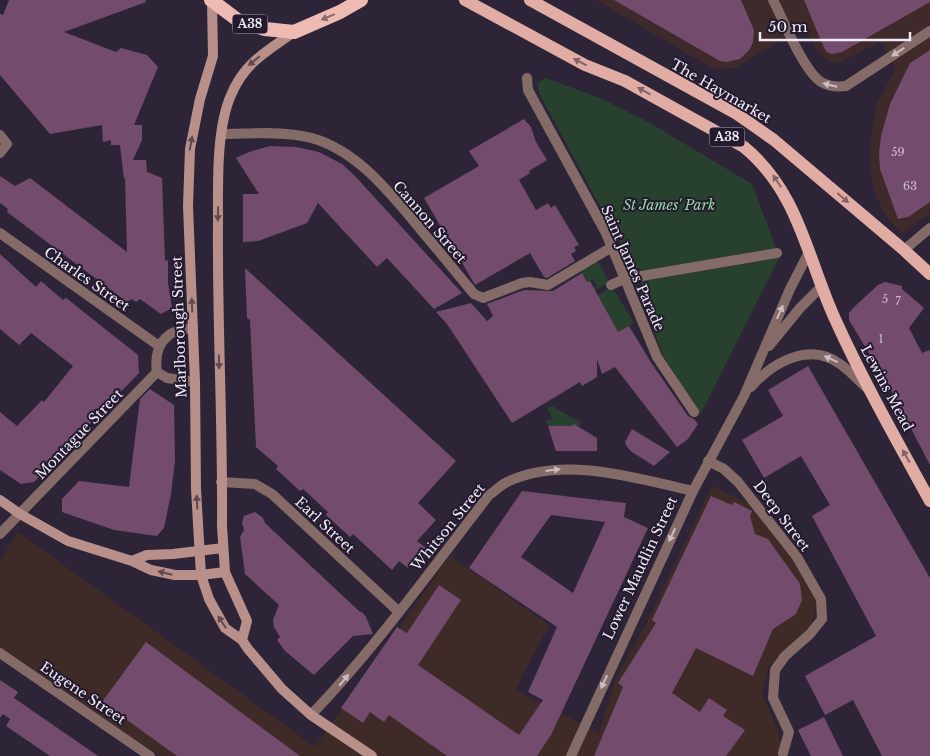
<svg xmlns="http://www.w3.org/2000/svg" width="930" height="756" font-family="'Libre Baskerville',serif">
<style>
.commercial{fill:#3e2a2a}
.medical{fill:#3e2b28}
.green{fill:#28412e}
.building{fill:#734b6c;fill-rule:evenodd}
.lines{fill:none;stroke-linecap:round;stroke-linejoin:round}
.pedestrian{stroke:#846b67;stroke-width:10}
.minor{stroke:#846b67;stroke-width:10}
.tertiary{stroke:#846b67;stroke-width:10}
.secondary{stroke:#b89089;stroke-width:10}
.primary{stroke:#e0aca4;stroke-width:12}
.trunk{stroke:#eebbb3;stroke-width:14}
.oneway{fill:#886b70}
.oneway2{fill:#cabec5}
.oneway3{fill:#5f4a52}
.oneway4{fill:#826468}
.labels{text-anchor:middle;stroke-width:4;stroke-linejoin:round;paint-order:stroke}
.number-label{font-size:11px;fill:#d0c2d4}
.shield{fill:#231b2d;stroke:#b2acba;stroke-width:1}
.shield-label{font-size:12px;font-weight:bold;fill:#efeaf7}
.street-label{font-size:14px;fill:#efeaf7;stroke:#231b2d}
.park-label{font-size:14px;font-style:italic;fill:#91d8a4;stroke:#231b2d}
</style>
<rect width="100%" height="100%" fill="#2d2537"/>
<path class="commercial" d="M596,0H930V214L901,234L883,211L873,187L870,162L871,138L877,103L896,68L881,41L841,62L832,63L821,56L803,28L735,68L714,69Z"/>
<path class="medical" d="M712,486L749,503L798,566L818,603L808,634L768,667L762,695L778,730L782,756H159L0,648V560L18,532L315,747L450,556L549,625L515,690L599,733L615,681L648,620Z"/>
<path class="green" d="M546,78L602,99L648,122L752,184L776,248L643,271L632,265L539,93L537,84L540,81Z
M779,258L700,415L663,355L638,290L643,281Z
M594,262L599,263L609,282L592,292L591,290L597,286L593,280L587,282L580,270Z
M612,287L634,323L616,334L595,297Z
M552,406L580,422V427L574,424L567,430L563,426H548L546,421L553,418L547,408Z"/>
<path class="building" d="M9,0H145L146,2L64,32L116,52L121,48L147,55L158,67L134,125H142V140L133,160H146L147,172L162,178L165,261L168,260V283L172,308L161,314L140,299L136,302L132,299L127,302L7,212L8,209L0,203V176L15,186L30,178L127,252L125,177L124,179L120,145H111V140L103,142L102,125L50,134L0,75V14L3,15Z
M614,0H741L754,30L753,42L750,49L740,59L726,62L720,61Z
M804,0H930V2L842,52L832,54L827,52L824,48Z
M930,50V202L908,217L898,219L880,169L879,153L881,136L890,104L910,63Z
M524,119L531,127L536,142L547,160L529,171L530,173L519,180L536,210L548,203L551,208L555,205L579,245L574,247L576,251L571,254L575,261L547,278L544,277L530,253L475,285L424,198L479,166L469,151Z
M270,146L296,147L319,152L342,164L354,175L462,293L434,309L387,258L377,267L318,203L307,223L258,241L243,242V194H259L236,158L249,152Z
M0,254L36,287L41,281L63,300L66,298L138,355L139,373L34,482L21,484L0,470V412L17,426L42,400L44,402L73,366L31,333L19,345L0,329Z
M245,268L456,461L418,503L436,520L417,541L426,548L408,568L399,561L392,570L353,534L350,537L326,515L328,512L303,489L300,491L276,469L278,466L256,447L250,320L247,318Z
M582,273L587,282L590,281L618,332L629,326L652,364L688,416L694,419L698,424L688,439L677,447L615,367L602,374L597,359V377L582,386L580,382L512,423L447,324L436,312L471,303L487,321L493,316L487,304L524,290L553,291Z
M885,282L902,286V289L924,308L909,328L922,353L930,350V465L891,390L849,320V313L853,308L878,285Z
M808,366L930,578V756H882L853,700L825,715L805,676L876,636L812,516L830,505L801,456L764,478L742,440L783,416L768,390Z
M150,389L174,405L175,461L171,494L164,528L157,536L114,530L62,512V499L79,481L129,487L140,399Z
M574,424L597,438V451H556L548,426H572Z
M632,429L670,452L654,466L632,452L627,447L625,442Z
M522,491L598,500V504L599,500L626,503L624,517L648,528L551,735L537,756H447L389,715L384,722L370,712L363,723L341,708L397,627L407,633L439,585L461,600L418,665L519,735L543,700L528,692L557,627L469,568ZM551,515L605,522L573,593L521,557Z
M711,496L732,505L734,502L752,511L750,516L755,534L768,539L800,584L802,600L796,614L773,629L753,676L696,648L672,693L700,712L709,698L727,710L723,716L745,730L726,756H594L623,687L618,683L656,623L652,620Z
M255,512L263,518L265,523L359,611L363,613L366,617L373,634L353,636L314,675L285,651L277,640L280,637L274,627L273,620L279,605L245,574L240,537L244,530L242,523L244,516Z
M146,642L300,756H177L102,702Z
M0,680L18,692L14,698L98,756H50L6,726L10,719L3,714L0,718Z
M824,717L843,756H811L798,730Z"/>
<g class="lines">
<path class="pedestrian" d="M527,78L528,90L606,233L657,357L694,412
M437,249L474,294L483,298L522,283L530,282L548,285L612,247
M611,285L624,279L777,253"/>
<path class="minor" d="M773,0C783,19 805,75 823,83C831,87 838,87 846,86L930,31
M222,134C248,134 276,131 302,136C360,145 401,208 437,249
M0,135L7,144L0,153
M0,233L159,346
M904,250L930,228
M157,372C155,359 157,344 169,335C174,330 185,330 193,328
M157,372L167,378L195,382
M708,461L724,469L738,482L797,557L821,599L822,619L810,634L785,656L775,670L773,698L789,732L783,753
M221,482L255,484L272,494L399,612
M0,534L157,372
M0,653L150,756
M311,715C376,647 431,570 489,495C495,491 501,485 507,482C563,455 635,478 693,491"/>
<path class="tertiary" d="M769,346L800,308L821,287
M751,387C772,363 809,341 840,364C850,371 858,380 867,388
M571,756L693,491L744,396L790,289L809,252"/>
<path class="secondary" d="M212,1L213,56L200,99L190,149L188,206L195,382L196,489L201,575L209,599L225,628L242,640L248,649L282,689L311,715L372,756
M0,500L20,514L68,541L132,561L151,570L175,575H201L225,572
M132,561L147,555L173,554L223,548
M242,640L247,621L225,572L222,526C223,425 217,323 218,222C218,185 216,129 231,95C245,62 266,52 294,32"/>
<path class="primary" d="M465,0L585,65L625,81L744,147C799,192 807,258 835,319C863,381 897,441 930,501
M530,0L737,114L774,140L904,250L930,274"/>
<path class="trunk" d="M211,0L239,21L265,29L294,32L340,12L361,0"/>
</g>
<defs><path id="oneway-solid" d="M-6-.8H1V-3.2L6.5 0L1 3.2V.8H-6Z" transform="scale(1.25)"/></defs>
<use class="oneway" href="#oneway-solid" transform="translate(328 17) rotate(157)"/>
<g class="oneway2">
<use href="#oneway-solid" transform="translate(898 52) rotate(147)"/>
<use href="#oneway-solid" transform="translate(830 85) rotate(-166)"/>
<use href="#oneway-solid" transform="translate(780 312) rotate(-66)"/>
<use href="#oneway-solid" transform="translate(831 359) rotate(-156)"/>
<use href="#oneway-solid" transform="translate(553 470) rotate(-7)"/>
<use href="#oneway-solid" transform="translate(672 535) rotate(115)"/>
<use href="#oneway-solid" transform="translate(344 680) rotate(-50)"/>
<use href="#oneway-solid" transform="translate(604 682) rotate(115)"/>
</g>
<g class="oneway3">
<use href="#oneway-solid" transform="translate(254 61) rotate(141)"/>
<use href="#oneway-solid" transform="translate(191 143) rotate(-80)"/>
<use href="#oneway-solid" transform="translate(218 214) rotate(91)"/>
<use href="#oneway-solid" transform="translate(192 305) rotate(-92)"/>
<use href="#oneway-solid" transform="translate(219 362) rotate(89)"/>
<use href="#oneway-solid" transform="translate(197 502) rotate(-93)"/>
<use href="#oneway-solid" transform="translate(165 573) rotate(-166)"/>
<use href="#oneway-solid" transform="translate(222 622) rotate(-123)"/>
</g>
<g class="oneway4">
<use href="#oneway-solid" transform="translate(580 62) rotate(-153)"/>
<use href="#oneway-solid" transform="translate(644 91) rotate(-151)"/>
<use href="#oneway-solid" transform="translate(777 181) rotate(-124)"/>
<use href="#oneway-solid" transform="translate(843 198) rotate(41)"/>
<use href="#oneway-solid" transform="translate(906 456) rotate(-119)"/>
</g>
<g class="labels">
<g class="number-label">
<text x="898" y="156">59</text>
<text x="910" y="190">63</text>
<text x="885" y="303">5</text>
<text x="898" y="305">7</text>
<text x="881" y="343">1</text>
</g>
<g class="shield">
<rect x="232.5" y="14.5" width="35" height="19" rx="4"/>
<rect x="709.5" y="127.5" width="35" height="19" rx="4"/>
</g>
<g class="shield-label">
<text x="250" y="28">A38</text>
<text x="727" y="141">A38</text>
</g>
<g class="street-label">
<text transform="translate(721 91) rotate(30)" y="5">The Haymarket</text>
<text transform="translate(430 222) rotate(49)" y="5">Cannon Street</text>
<text transform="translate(633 268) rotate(66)" y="5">Saint James Parade</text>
<text transform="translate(87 279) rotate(35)" y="5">Charles Street</text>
<text transform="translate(179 327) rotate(-92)" y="5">Marlborough Street</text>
<text transform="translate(887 388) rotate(62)" y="5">Lewins Mead</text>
<text transform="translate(79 434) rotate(-46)" y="5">Montague Street</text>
<text transform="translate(782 516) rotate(53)" y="5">Deep Street</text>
<text transform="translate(325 525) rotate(43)" y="5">Earl Street</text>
<text transform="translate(448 527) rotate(-51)" y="5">Whitson Street</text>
<text transform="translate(640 568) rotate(-65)" y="5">Lower Maudlin Street</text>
<text transform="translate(83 693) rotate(34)" y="5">Eugene Street</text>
</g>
<g class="park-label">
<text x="669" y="210">St James' Park</text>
</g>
</g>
<path d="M760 32v8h150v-8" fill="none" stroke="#efeaf7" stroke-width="2.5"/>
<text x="768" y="32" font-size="15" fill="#efeaf7" stroke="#231b2d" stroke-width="4" paint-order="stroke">50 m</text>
</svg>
